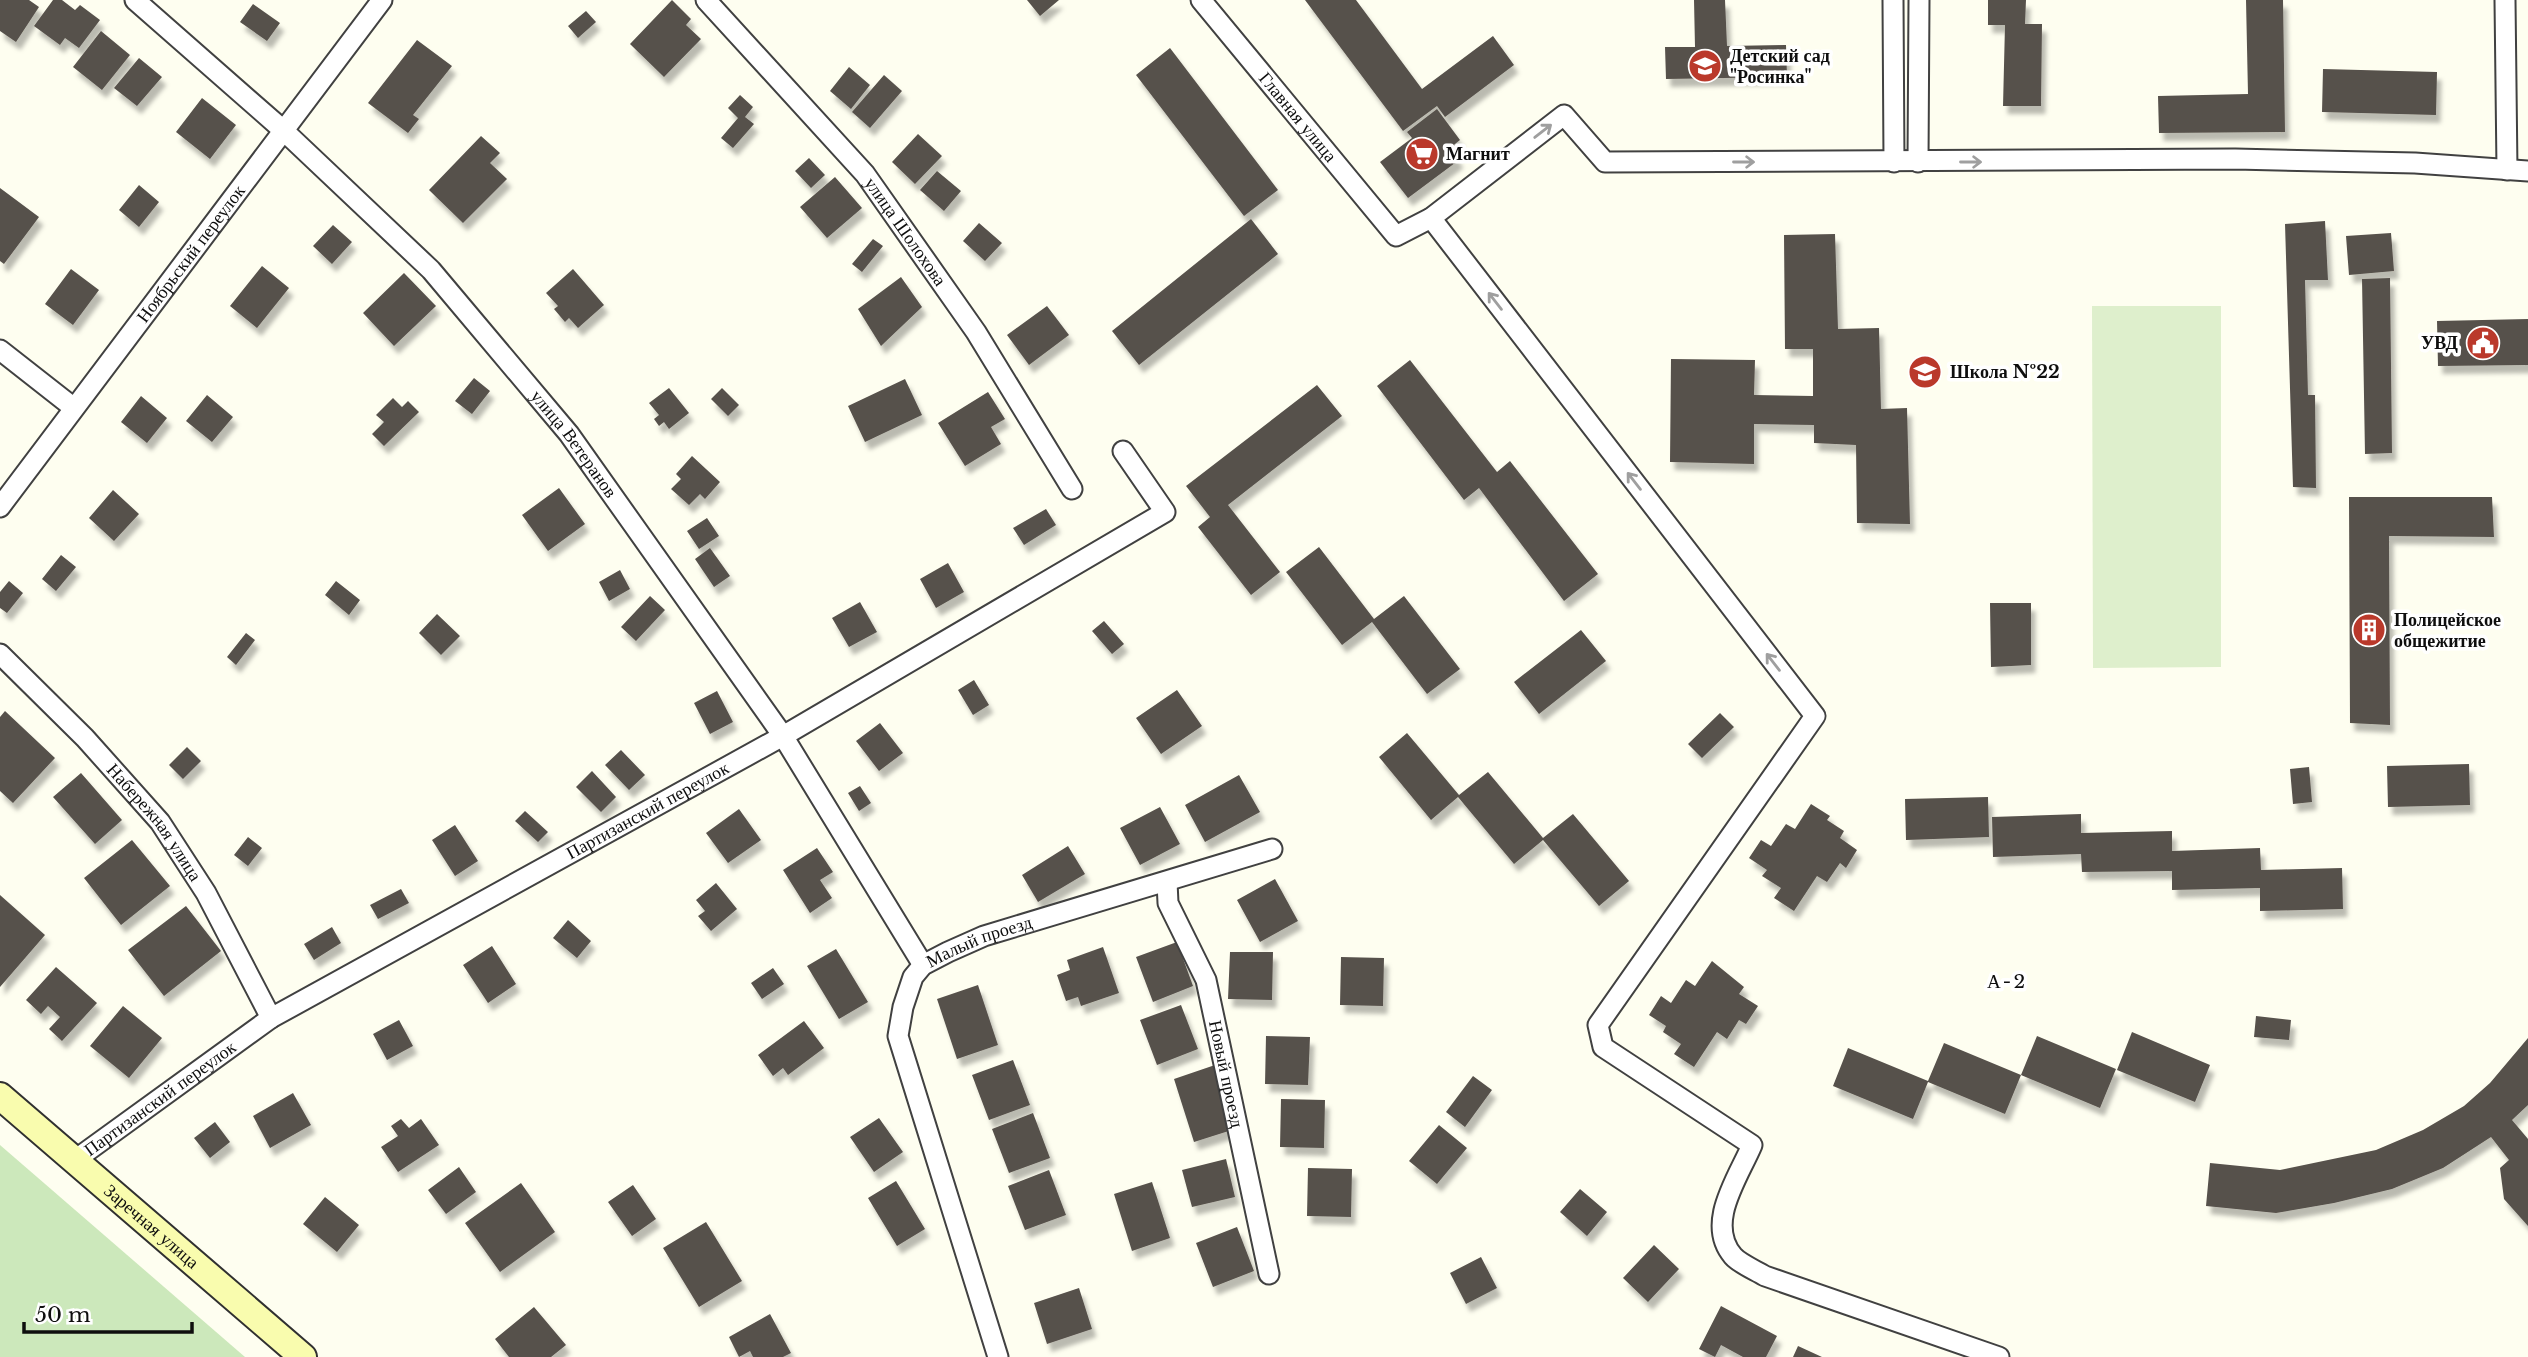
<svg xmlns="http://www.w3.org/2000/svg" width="2528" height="1357" font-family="'Libre Baskerville',serif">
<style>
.green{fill:#cce8bb}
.pitch{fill:#deefcc}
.building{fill:#57514b;filter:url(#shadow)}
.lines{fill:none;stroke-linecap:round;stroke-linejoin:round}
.street-casing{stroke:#414141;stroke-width:23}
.secondary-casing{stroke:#303030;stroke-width:30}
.street{stroke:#fff;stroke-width:19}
.secondary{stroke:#f9fcae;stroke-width:26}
.oneway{stroke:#9f9f9f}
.labels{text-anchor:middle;stroke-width:7;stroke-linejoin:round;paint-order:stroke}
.poi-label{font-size:18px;font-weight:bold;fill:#0e0e0e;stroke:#fff;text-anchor:start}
.street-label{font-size:18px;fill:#0e0e0e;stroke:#fff}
.neighbourhood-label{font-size:19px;letter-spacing:2px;fill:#0e0e0e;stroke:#fff}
</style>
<defs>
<filter id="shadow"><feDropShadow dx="4.5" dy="8" stdDeviation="2" flood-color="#0004"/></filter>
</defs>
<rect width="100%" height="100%" fill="#fefef0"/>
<path class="green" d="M0,1145L245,1357H0Z"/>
<path class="pitch" d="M2092,306H2221V667L2093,668Z"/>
<path class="building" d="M0,0H29L39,7L16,42L0,31Z
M53,0H62L75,10L80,5L100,20L79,48L65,38L60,45L34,26Z
M672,0L691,19L686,25L701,39L664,77L630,44Z
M1027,0H1059L1040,16Z
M1305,0H1356L1422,89L1493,36L1514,65L1445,117L1437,106L1403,131Z
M1694,0H1725L1727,46L1786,45L1787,77L1666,79L1665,47H1695Z
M1988,0H2026L2025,24H2042L2041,106H2003L2005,25H1988Z
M2246,0H2283L2285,132L2159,133L2158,96L2248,94Z
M253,4L280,23L267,41L240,22Z
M586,11L596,22L578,38L568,26Z
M101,31L130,55L102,90L73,67Z
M417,40L452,66L413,115L419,119L408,133L368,103Z
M1170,48L1278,190L1244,216L1136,75Z
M139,58L162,77L137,106L114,88Z
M849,67L870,85L851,109L830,91Z
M2323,69L2437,72L2436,115L2322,112Z
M884,75L902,91L870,128L852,112Z
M740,95L753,107L745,117L754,124L733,148L721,138L738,118L728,108Z
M202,98L236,125L210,159L176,132Z
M1437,109L1460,140L1450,148L1459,160L1408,198L1380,162L1412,138L1407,132Z
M918,134L942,156L915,184L892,162Z
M481,136L500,153L490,163L507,179L463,223L429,190Z
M809,158L825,175L811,188L795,171Z
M937,171L961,191L944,211L920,190Z
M835,177L862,208L827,238L800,207Z
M139,185L159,202L139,227L119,210Z
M0,188L39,217L4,264L0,261Z
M1251,219L1278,254L1139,365L1112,331Z
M2325,221L2328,280H2305L2308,395H2315L2316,488L2293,487L2285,224Z
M979,223L1002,243L985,261L963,241Z
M333,225L352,242L332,264L313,246Z
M2391,233L2394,271L2349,275L2346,236Z
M1835,234L1838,329L1879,328L1881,409L1907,408L1910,524L1857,523L1856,445L1814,443V425L1754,424V464L1670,462L1671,359L1755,360L1754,395L1813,396V349H1785L1784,235Z
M873,239L883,246L862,272L852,264Z
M262,266L289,288L257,328L230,306Z
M71,269L99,290L73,325L45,304Z
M573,269L604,305L578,328L569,318L565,322L554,309L558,306L546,293Z
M404,273L436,306L394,346L363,313Z
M901,277L922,307L881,346L858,309Z
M2390,278L2392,453L2365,454L2362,279Z
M1047,306L1069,335L1029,365L1007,335Z
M2528,319V365L2438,366L2437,321Z
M1410,360L1497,472L1510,461L1598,574L1564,601L1479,488L1464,500L1377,386Z
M474,378L490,391L472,414L455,401Z
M905,379L922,415L865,442L848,406Z
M1317,385L1342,416L1228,505L1280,572L1251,595L1198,527L1210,517L1186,486Z
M669,388L689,413L669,429L664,422L659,426L654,419L659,415L649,403Z
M722,388L739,405L728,416L711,399Z
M988,392L1005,419L991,427L1001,444L965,466L938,423Z
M207,395L233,417L212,442L186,421Z
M141,396L167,418L147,443L121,422Z
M393,398L402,407L408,401L419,412L384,446L372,434L384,422L376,415Z
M692,456L720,482L705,499L700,494L689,505L671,489L681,479L676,474Z
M559,488L585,524L548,551L522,515Z
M113,490L139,514L114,541L89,518Z
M2349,497H2492L2494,537L2389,536L2390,725L2350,723Z
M1046,509L1056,525L1024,545L1013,528Z
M707,518L719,536L699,549L687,531Z
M1319,547L1374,619L1404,596L1460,669L1427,694L1372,622L1342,645L1286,572Z
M710,548L730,576L714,587L695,559Z
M61,555L76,567L56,591L42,579Z
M948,563L964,592L936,608L920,579Z
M620,570L630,589L609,601L599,582Z
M9,581L23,593L7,613L0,608V592Z
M336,581L360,600L349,615L325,595Z
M650,596L665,610L636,641L621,627Z
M860,602L877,632L849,647L832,618Z
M1990,603H2031V665L1991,667Z
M437,614L460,636L441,655L419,633Z
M1104,621L1124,644L1112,654L1092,631Z
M1581,630L1606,661L1539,714L1514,682Z
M246,633L255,640L236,665L227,657Z
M974,680L989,705L973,715L958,690Z
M1177,690L1202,726L1161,754L1136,718Z
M717,691L733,722L710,734L694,703Z
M5,711L55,758L13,803L0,791V717Z
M1720,713L1734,727L1702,758L1688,744Z
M880,723L903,753L879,771L856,741Z
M1407,733L1459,795L1488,772L1543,838L1573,814L1629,881L1599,906L1543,840L1514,864L1458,797L1431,820L1379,757Z
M187,747L201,761L183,779L169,765Z
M621,750L645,775L629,790L605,765Z
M2469,764L2470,805L2388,807L2387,766Z
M2309,767L2312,802L2293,804L2290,769Z
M592,771L616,797L601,812L576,787Z
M81,773L122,820L95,844L53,797Z
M1239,775L1260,812L1205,842L1185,805Z
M860,786L871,803L859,811L848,793Z
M1988,797L1989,837L1906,840L1905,799Z
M1811,804L1830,816L1827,820L1844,831L1840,838L1857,850L1846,868L1840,863L1827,882L1817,876L1794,911L1774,898L1781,888L1762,876L1767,870L1749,858L1761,840L1771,846L1786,824L1795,829Z
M1160,807L1180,844L1140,865L1120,828Z
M739,809L761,840L728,863L706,833Z
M525,811L548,832L538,842L515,821Z
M2081,814V833L2172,831V851L2260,848L2261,870L2342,868L2343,909L2260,911V888L2172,890V871L2082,872L2081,854L1993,857L1992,817Z
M455,825L478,861L455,876L432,840Z
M248,837L262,848L248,866L234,855Z
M132,840L170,886L121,925L84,878Z
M1068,846L1085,874L1038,902L1022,875Z
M817,848L833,872L820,880L832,898L810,913L783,870Z
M1275,879L1298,921L1260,942L1237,900Z
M716,883L737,909L711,931L698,916L705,911L696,900Z
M401,889L409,903L378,919L370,905Z
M0,895L45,935L0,987Z
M186,906L221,951L164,996L128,950Z
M568,920L591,941L577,958L553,938Z
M332,927L341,943L314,960L304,944Z
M1177,942L1193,986L1153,1002L1136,957Z
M492,946L516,984L488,1003L463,965Z
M1103,947L1119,993L1081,1006L1078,997L1066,1001L1057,975L1070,970L1067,960Z
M836,949L868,1002L839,1019L807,966Z
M1230,952H1273L1272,1000L1228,999Z
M1341,957L1384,958L1383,1006L1340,1005Z
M1712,961L1744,987L1739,994L1758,1006L1746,1024L1739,1020L1727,1039L1717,1032L1694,1067L1674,1054L1681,1044L1663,1032L1666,1026L1649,1015L1661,996L1671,1003L1686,980L1695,986Z
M56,967L97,1003L62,1041L49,1029L60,1017L48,1006L41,1014L26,1000Z
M773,968L784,984L762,999L751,983Z
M978,985L998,1045L957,1059L937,999Z
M1181,1005L1198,1049L1157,1065L1140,1020Z
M123,1006L162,1038L129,1078L90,1046Z
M2256,1016L2291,1020L2289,1040L2254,1037Z
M399,1020L413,1046L387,1060L373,1034Z
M804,1021L824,1048L788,1075L783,1068L773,1076L758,1055Z
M2132,1032L2210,1065L2195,1102L2117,1070Z
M1266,1036L1310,1037L1308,1085L1265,1084Z
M2037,1036L2116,1069L2100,1108L2021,1075Z
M2528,1038V1105L2512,1120L2528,1139V1226L2504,1199L2500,1168L2509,1160L2491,1137L2443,1168L2392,1189L2334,1203L2276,1213L2206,1206L2210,1163L2280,1170L2376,1150L2423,1130L2464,1106L2490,1083Z
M1944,1043L2021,1075L2005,1114L1928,1082L1913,1119L1833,1086L1848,1048L1928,1081Z
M1013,1060L1030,1105L989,1120L972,1075Z
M1215,1065L1235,1129L1194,1142L1174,1079Z
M1473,1076L1492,1090L1465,1127L1446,1112Z
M293,1093L311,1125L270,1148L253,1116Z
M1281,1099L1325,1100L1324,1148L1280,1147Z
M1033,1113L1050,1158L1009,1173L992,1129Z
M879,1118L903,1152L874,1172L850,1137Z
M401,1119L409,1128L421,1119L439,1145L398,1172L381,1147L398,1136L391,1126Z
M215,1122L230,1142L210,1158L194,1138Z
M1439,1125L1467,1148L1437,1184L1409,1161Z
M1226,1159L1235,1197L1192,1207L1182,1170Z
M459,1167L476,1192L446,1214L428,1190Z
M1308,1168L1352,1169L1351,1217L1307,1216Z
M1049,1170L1066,1215L1025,1230L1008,1186Z
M896,1181L925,1229L897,1246L868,1198Z
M1152,1182L1170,1238L1132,1251L1114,1194Z
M521,1183L555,1232L500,1272L465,1223Z
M633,1185L656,1219L632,1236L608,1202Z
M1580,1189L1607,1212L1587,1236L1560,1212Z
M325,1197L359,1225L337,1252L303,1224Z
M706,1222L742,1281L699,1307L663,1248Z
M1237,1227L1254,1271L1213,1287L1196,1243Z
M1654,1245L1679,1269L1648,1302L1623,1278Z
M1481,1257L1497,1288L1466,1304L1450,1273Z
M1079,1288L1092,1329L1047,1344L1034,1303Z
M1721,1306L1777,1336L1766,1357H1743L1721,1345L1715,1357L1699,1349Z
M534,1307L566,1345L551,1357H509L495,1339Z
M770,1314L791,1353L783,1357H753L750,1351L739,1357L729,1337Z
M1798,1346L1822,1357H1793Z"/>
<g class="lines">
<defs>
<g id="street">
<path id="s1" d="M135,0L283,130L431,270L569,434L783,736L923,965"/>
<path id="s2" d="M706,0L865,174L976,332L1072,489"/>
<path id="s3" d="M1201,0L1396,236L1431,218L1564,115L1605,162L2235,159L2415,163L2528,171"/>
<path d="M1893,0L1894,162"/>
<path d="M2505,0L2507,170"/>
<path d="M1918,162L1919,0"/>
<path d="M1431,218L1815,716L1598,1025L1603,1047L1752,1145C1738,1178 1705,1223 1733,1256C1740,1264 1755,1270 1765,1276L1999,1357"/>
<path d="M0,350L74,408"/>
<path id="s4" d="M0,507L382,0"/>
<path id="s5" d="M0,654L85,738L160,822L206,893L271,1018"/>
<path id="s6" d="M1167,882L1168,903L1206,980L1269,1274"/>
<path id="s7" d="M75,1160L271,1018L783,736L1165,512L1123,451"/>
<path id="s8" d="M998,1357L898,1036L903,1007L913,977L923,965L948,952L984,936L1272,849"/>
</g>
<g id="secondary">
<path id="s9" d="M0,1096L303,1357"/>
</g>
</defs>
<use href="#street" class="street-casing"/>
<use href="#secondary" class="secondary-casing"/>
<use href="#street" class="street"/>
<use href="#secondary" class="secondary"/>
</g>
<defs><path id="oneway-shaft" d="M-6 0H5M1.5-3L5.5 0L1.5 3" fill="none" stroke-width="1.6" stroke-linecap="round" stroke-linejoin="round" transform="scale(1.75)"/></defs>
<g class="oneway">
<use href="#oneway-shaft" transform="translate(1543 131) rotate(-38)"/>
<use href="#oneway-shaft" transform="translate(1744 162)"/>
<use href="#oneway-shaft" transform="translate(1971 162)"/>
<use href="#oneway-shaft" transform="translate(1495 301) rotate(-128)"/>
<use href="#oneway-shaft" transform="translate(1634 481) rotate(-128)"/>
<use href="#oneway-shaft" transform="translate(1773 662) rotate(-128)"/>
</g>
<defs>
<symbol id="school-disc" viewBox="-11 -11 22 22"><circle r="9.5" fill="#ba392b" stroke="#fff"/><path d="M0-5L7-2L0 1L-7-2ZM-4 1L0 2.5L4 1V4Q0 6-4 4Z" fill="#fff"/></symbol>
<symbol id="supermarket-disc" viewBox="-11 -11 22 22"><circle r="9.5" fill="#ba392b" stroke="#fff"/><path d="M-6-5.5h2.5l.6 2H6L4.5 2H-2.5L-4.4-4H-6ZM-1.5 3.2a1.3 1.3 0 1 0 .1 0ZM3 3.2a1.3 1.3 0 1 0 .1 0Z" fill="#fff"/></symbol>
<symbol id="civic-disc" viewBox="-11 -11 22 22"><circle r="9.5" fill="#ba392b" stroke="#fff"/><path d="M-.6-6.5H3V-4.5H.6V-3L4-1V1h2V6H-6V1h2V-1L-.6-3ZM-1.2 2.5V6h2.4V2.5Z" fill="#fff"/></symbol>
<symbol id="building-disc" viewBox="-11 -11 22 22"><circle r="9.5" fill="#ba392b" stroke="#fff"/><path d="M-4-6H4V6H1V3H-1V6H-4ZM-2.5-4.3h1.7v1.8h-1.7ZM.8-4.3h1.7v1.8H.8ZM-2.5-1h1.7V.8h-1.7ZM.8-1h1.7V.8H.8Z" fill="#fff"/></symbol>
</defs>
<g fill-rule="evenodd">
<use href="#school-disc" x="1686" y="47" width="38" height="38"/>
<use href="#supermarket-disc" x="1403" y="135" width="38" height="38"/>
<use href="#civic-disc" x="2464" y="324" width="38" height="38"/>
<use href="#school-disc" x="1906" y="353" width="38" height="38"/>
<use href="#building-disc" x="2350" y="611" width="38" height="38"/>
</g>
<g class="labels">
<g class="poi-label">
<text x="1730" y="62">Детский сад<tspan x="1730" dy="21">"Росинка"</tspan></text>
<text x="1446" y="160">Магнит</text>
<text x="2458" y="349" text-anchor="end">УВД</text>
<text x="1950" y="378">Школа №22</text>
<text x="2394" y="626">Полицейское<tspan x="2394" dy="21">общежитие</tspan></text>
</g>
<g class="street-label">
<text dy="6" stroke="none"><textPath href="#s3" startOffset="152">Главная улица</textPath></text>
<text dy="6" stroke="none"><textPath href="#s2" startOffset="306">улица Шолохова</textPath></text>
<text dy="6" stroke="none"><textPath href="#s4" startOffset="317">Ноябрьский переулок</textPath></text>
<text dy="6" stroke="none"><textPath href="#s1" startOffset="626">улица Ветеранов</textPath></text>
<text dy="6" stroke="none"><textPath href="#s7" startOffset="672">Партизанский переулок</textPath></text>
<text dy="6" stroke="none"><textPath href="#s5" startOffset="229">Набережная улица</textPath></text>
<text dy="6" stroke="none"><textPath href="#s8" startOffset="474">Малый проезд</textPath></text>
<text dy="6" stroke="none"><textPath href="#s6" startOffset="203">Новый проезд</textPath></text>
<text dy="6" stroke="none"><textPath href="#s7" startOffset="105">Партизанский переулок</textPath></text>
<text dy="6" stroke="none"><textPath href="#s9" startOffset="200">Заречная улица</textPath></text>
</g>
<g class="neighbourhood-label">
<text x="2007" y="988">А-2</text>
</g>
</g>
<path d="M24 1322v10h168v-10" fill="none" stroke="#0e0e0e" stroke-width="3.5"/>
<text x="35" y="1322" font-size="21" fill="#0e0e0e" stroke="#ffffff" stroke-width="5" paint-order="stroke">50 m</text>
</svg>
